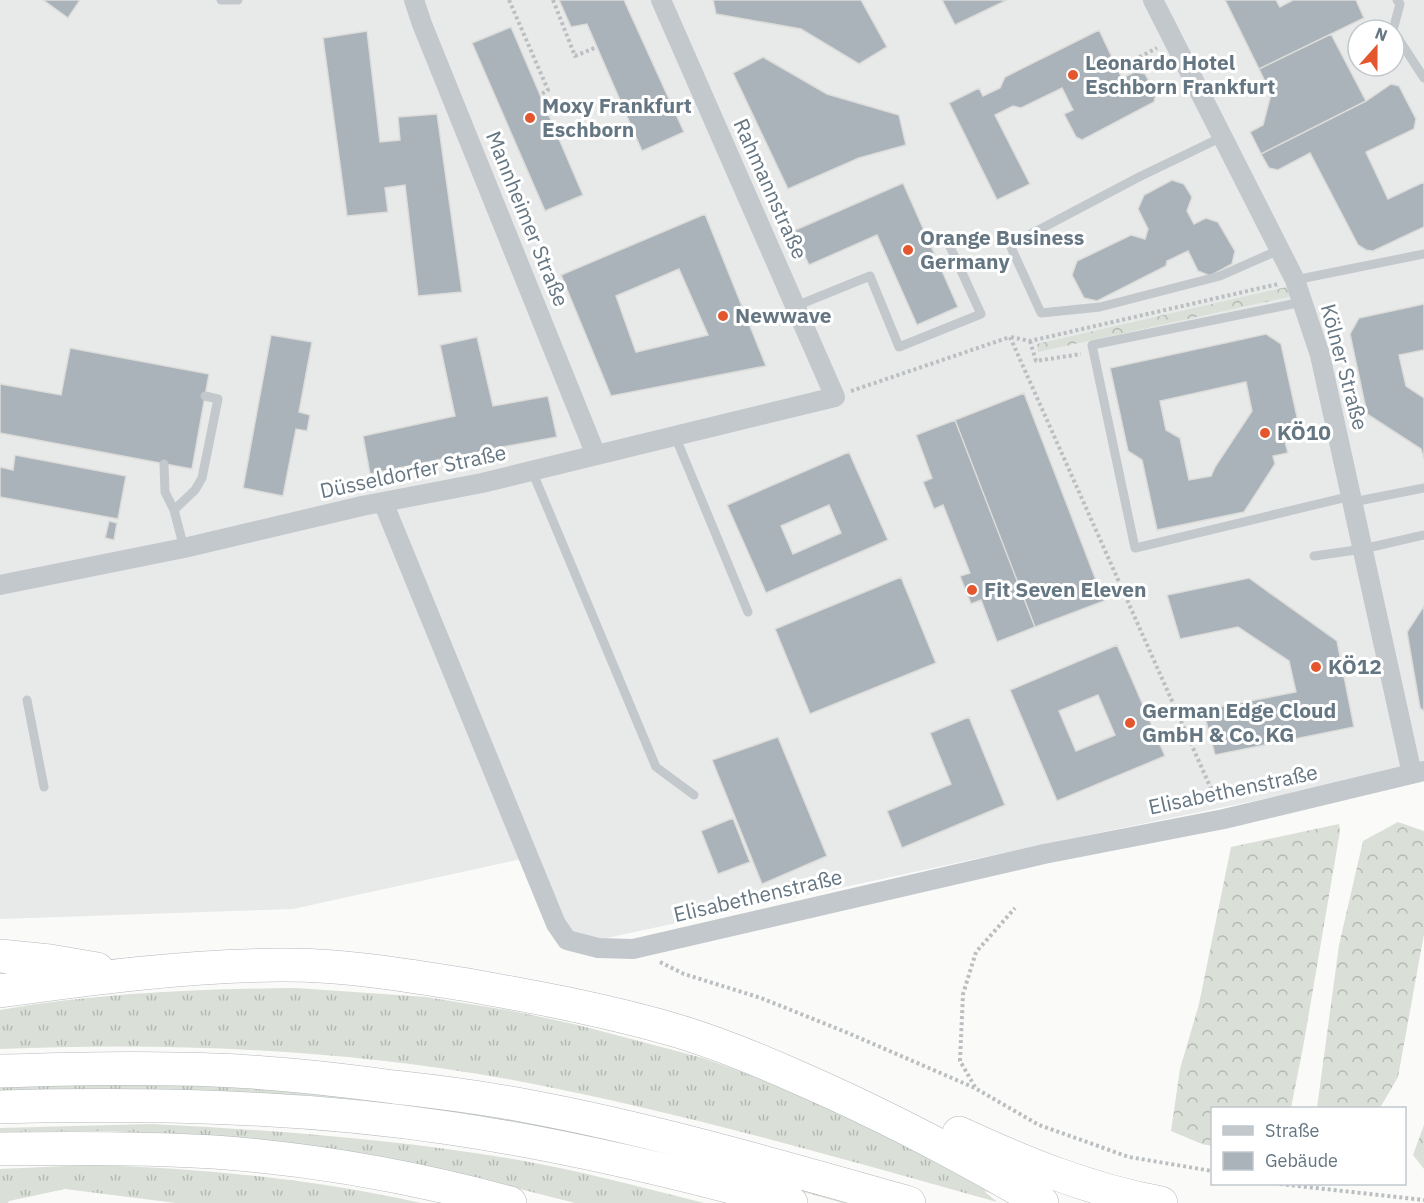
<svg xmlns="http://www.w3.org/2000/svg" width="1424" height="1203" font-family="'IBM Plex Sans',sans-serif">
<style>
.built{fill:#e8e9e9;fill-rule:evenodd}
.grass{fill:url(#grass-tufts)}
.forest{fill:url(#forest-crowns)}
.building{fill:#aab3b9;stroke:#dcdcda;stroke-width:1.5;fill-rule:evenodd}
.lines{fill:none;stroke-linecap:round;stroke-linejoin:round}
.highway-casing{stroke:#b4b9bd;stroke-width:34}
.path{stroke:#bbbfc2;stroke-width:4;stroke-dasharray:3 3;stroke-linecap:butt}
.lane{stroke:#c3c8cc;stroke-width:9}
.street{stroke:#c3c8cc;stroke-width:20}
.highway{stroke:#fff;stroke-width:33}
.poi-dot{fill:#e4572e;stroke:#fff;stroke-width:2}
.labels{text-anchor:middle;stroke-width:6;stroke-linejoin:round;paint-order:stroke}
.poi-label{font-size:21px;font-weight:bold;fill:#657683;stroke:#fff;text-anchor:start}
.street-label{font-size:21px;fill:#657683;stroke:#fff}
</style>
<defs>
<pattern id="grass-tufts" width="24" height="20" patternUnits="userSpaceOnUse" patternTransform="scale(1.5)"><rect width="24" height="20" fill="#dadfd7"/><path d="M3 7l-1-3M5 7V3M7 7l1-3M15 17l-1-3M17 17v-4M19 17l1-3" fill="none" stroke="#b4b9b4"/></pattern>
<pattern id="forest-crowns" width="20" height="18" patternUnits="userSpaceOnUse" patternTransform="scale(1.5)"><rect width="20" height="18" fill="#dadfd7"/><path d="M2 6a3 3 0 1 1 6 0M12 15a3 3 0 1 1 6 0" fill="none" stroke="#b4b9b4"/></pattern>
</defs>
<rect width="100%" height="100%" fill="#fafaf8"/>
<path class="built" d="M0,0H1424V766L1078,837L560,948L522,859L293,909L0,919ZM1358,30H1394V66H1358Z"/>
<path class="grass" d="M296,988L426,997L513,1011L578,1025L703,1058L761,1079L844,1112L991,1193L984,1191L997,1202C836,1157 677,1111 513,1080C344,1049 171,1042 0,1049V1010C98,993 197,989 296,988Z
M35,1083L217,1085L316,1091L431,1105L577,1129L867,1203H843L764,1181L278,1095C185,1090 93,1087 0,1092V1085Z
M151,1124C272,1130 393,1139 513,1159C577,1170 641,1187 704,1203H575L448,1171L383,1157L253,1139L108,1131L0,1132V1128Z
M90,1165C201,1168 313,1179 421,1203H176L65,1189L9,1201L8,1203H0V1169Z"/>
<path class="forest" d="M1291,286L1293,296L1038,352L1037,344Z
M1398,822L1424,831V934L1398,1077L1380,1108H1317L1339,945L1363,841Z
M1339,824L1340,831L1304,1042L1291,1108H1212V1146L1202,1144L1171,1131L1180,1069L1199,1004L1231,847Z
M1424,1125V1169L1413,1155Z"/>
<path class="building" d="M43,0H80L68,18Z
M559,0H624L684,132L642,151L587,24L571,27Z
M713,0H861L887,47L859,64L801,29L716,14Z
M942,0H1007L955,25Z
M1225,0H1276L1280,7L1293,0H1356L1364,18L1259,69Z
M511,27L583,195L545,211L472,43Z
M1099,30L1122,78L1135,72L1145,74L1156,94L1154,102L1082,140L1076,137L1064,114L1073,110L1062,88L1021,108L1013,106L995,115L1030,184L997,200L949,103L979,88L983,96L1000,88L1005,77Z
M367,31L380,142L400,140L398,117L437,114L462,292L418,296L405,185L385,188L388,212L347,216L323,38Z
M1331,34L1366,101L1261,154L1250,132L1263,125L1271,94L1259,69Z
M763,57L827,94L899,115L906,145L859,158L788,189L733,73Z
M1391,84L1399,86L1416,119L1414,129L1366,152L1388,199L1424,182V227L1373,251L1366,250L1358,245L1310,153L1278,170L1269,168L1261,154L1366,101Z
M1172,180L1184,184L1192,197L1187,211L1194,224L1206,218L1218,222L1235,251L1232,264L1210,276L1198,271L1188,251L1167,261L1166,266L1097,301L1084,298L1072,275L1077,261L1131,235L1145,239L1148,229L1138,209L1144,195Z
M903,183L958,307L917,325L877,235L809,265L793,231Z
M705,214L766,366L611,396L561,275ZM679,269L708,335L636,352L616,296Z
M1424,304V350L1399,355L1406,386L1424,398V459L1421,449L1367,414L1350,334L1359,318Z
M1266,334L1281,344L1299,426L1293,437L1284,438L1288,453L1273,456L1275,464L1244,512L1157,530L1142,460L1128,451L1110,368ZM1246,382L1252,411L1215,467L1211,476L1189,480L1180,438L1166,430L1160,401Z
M271,335L312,342L299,412L310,415L308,426L307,431L296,429L283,496L243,488Z
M477,337L493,406L548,396L557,437L486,450L488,460L464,465L462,455L370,474L363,436L455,416L440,345Z
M70,348L209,374L192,469L0,433V384L61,395Z
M1024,393L1104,601L1035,627L955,420Z
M955,420L1035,627L997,642L981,600L971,604L960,576L970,573L943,505L934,509L923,482L932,478L916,435Z
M849,452L888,540L766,593L727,505ZM829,505L841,533L793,554L781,526Z
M15,455L126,476L118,519L0,497V467L13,470Z
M109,521L117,523L114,540L105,538Z
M901,577L936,663L810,714L775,629Z
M1249,578L1337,641L1354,727L1215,755L1203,710L1296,692L1289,661L1238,627L1180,639L1167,595Z
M1424,606V711L1420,708L1407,632Z
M1117,645L1165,756L1057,801L1010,690ZM1098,695L1115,735L1076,751L1059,711Z
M969,717L1005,805L902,848L887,811L951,784L930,733Z
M778,737L827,856L762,884L712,760Z
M733,818L750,862L718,874L701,831Z"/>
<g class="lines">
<defs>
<path id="highway" d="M0,956L50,961L97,969
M0,991C92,978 185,966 278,965C342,964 405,975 468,985C540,998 611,1011 681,1032C723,1045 764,1062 804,1080C886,1116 964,1157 1042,1203
M0,1071C71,1069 142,1067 214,1070C274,1072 334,1079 394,1087C440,1092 486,1098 532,1107C659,1131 784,1168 909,1203
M0,1107C150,1103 300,1106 449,1128C565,1145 678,1172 791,1203
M959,1133C1024,1163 1090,1190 1161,1203
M0,1149C72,1148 143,1148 214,1152C314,1159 414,1177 510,1203"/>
</defs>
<use href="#highway" class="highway-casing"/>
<path class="path" d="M509,0L548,90L540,95
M553,0L575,56L597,47
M1118,68L1157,48
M1011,337L1030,341L1278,284
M1030,341L1036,361L1081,354
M851,391L1010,337L1217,802
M660,962L684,974L761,998L848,1033L975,1088L1039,1125L1129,1157L1212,1171
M975,1087L960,1061L963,994L976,952L1015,908
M1280,1184L1424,1200"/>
<path class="lane" d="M221,0H238
M1393,30L1400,4L1397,0
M1394,32L1424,78
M1222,137L1139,177L1010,245L1041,313L1100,307L1220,276L1279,250
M1295,280L1424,254
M1302,302L1092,345L1135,548L1351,496
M796,306L870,276L899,347L981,314L947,240
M675,436L748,612
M164,464L165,492L174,510L184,548
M532,471L656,767L694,795
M1353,502L1424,488
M174,510L195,490L202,478L218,399L205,396
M1314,556L1363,549L1424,535
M27,700L44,787"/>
<path class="street" d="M414,0L422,24L596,455
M1153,0L1295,280L1320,355L1412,774
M383,502L556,924L567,940L598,948L633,949L1044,854L1224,819L1424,771
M0,585L184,548L362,506L482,483L835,397L661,0"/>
<use href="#highway" class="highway"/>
</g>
<g class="poi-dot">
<circle cx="1073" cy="75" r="6"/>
<circle cx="530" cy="118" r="6"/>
<circle cx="908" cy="250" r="6"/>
<circle cx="723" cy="316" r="6"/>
<circle cx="1265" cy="433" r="6"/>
<circle cx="972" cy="590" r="6"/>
<circle cx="1316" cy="667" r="6"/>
<circle cx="1130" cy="723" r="6"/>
</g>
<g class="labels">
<g class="poi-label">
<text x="1085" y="70">Leonardo Hotel<tspan x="1085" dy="24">Eschborn Frankfurt</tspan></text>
<text x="542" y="113">Moxy Frankfurt<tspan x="542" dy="24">Eschborn</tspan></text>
<text x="920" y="245">Orange Business<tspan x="920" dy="24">Germany</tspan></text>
<text x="735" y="323">Newwave</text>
<text x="1277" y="440">KÖ10</text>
<text x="984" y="597">Fit Seven Eleven</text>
<text x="1328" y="674">KÖ12</text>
<text x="1142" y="718">German Edge Cloud<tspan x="1142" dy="24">GmbH &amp; Co. KG</tspan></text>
</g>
<g class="street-label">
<text transform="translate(770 189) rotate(66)" y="7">Rahmannstraße</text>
<text transform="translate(527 219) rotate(68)" y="7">Mannheimer Straße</text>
<text transform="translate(1344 367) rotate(75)" y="7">Kölner Straße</text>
<text transform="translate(413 472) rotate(-12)" y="7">Düsseldorfer Straße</text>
<text transform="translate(1233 790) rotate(-12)" y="7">Elisabethenstraße</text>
<text transform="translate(758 896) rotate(-13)" y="7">Elisabethenstraße</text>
</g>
</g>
<rect x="1211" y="1107" width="195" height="78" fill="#ffffff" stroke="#c1c8cd" stroke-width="1.5"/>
<rect x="1223" y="1126" width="30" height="9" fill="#c3c8cc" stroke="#c1c8cd" stroke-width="1.5"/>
<text x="1265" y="1137" font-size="18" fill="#657683">Straße</text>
<rect x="1223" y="1152" width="30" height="18" fill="#aab3b9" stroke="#c1c8cd" stroke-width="1.5"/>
<text x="1265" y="1167" font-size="18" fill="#657683">Gebäude</text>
<g transform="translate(1376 48) rotate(21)"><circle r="28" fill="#ffffff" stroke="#c1c8cd" stroke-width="1.5"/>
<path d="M0-4.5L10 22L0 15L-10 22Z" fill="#e4572e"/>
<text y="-9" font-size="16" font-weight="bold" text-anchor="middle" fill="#657683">N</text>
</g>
</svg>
